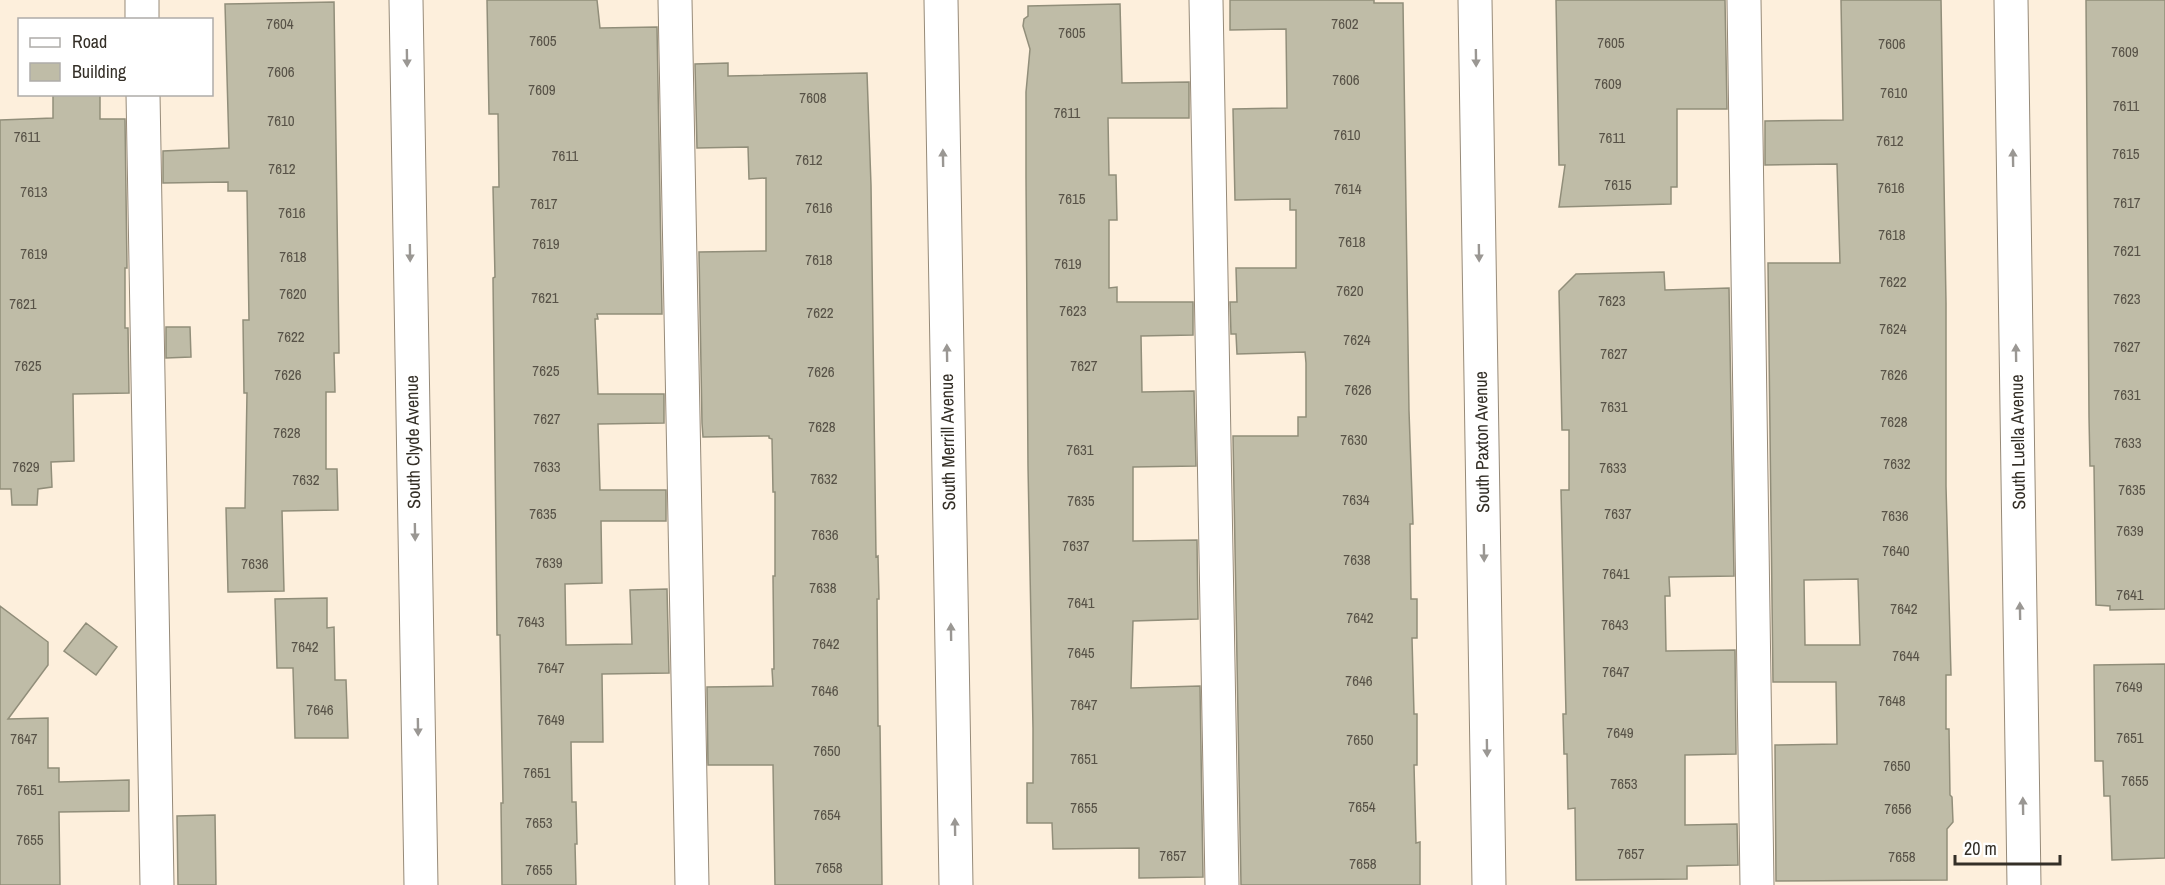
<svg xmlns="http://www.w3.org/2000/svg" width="2165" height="885" font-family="'Archivo Narrow',sans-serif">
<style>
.building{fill:#bfbca7;stroke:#918e7a;stroke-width:1.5;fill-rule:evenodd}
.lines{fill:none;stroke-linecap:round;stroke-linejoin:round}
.minor-casing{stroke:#968a78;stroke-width:35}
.minor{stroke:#fff;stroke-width:33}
.oneway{fill:#9a9793}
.labels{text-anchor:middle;stroke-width:6;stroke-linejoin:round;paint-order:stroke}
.number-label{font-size:15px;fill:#575247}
.street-label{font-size:18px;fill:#342f27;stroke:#fff}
</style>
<rect width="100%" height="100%" fill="#fdefdc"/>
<path class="building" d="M487,0H597L600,28L657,27L662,314H597L598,319H595L598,394H664V423L598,424L600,490H666V521H601L602,583L565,584L566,645L632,644L630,590L667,589L669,673L602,674L603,742H571L572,802H576L577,844H575L576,885H502L501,803H503L500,635H497L493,278L495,277L493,187H499L498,114H489Z
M1230,0H1374V3H1403L1409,411L1413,524H1410L1411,599H1417V638H1412L1414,714H1417V765H1414L1416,843L1420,842V885H1241L1233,436H1298V417H1306V363L1305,352L1237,354L1236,334H1231L1230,302H1237L1236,268H1296V210H1290V199L1235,200L1233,109L1287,108L1286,29L1230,30Z
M1556,0H1725L1727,109H1677V187H1671V204L1559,207L1565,165H1559Z
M1841,0H1941L1946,303V486L1951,675H1946V729H1949L1950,795L1952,797L1953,822L1947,829V880L1776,881L1775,745L1837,744L1836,682H1773L1768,263H1840L1837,164L1765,165V121L1843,120ZM1858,579L1860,645H1805L1804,580Z
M2086,0H2165V609L2110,610V606L2096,605L2094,466H2090L2089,417Z
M334,2L339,353H334L335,392H326V469H337L338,510L282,511L284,591L228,592L226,508H245L247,393H244L243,320H249L247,191H228V182L163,183V151L229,148L225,4Z
M1120,4L1122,83L1189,82V118H1108L1109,175H1116L1117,220H1109V288L1117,287V302H1193V335L1141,336L1142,392L1194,391L1196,466L1133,467V541L1197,540L1198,619L1133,621L1131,688L1200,686L1203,877L1139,878V848L1053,849L1052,823H1027V783H1033V728L1028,466L1026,177V92L1030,49L1023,26L1024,19L1028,16V6Z
M728,63V76L867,73L871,185L876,557L878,556L879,599H877L878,726H880L882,885H775L773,765H708L707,687L773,686L772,669H774L773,576H775V492H773L772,439L769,438V436L703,437L702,423L699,252L766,251V178L749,179L748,147L697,148L695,64Z
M53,94H100V119H125L127,268H125V328H128L129,393L73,394L74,461L51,462L52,487L38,489L37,505H12L11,489H0V120L53,118Z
M1664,272L1665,290L1729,288L1734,576L1669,577L1670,596H1665L1666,651L1735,650L1736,754L1685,755V825L1737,824L1738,865L1687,866V879L1576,880L1575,808L1568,809L1567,754H1564L1563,714H1566L1561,490H1569V430H1562L1559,291L1576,274Z
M166,327H190L191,357L166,358Z
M327,598V628L334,627L335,680H346L348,738H295L293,668H277L275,599Z
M0,606L48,642V665L8,719L48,718V768H59V782L129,780V811L59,812L60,885H0Z
M86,623L117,647L96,675L64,651Z
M2165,664V858L2112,860L2110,796H2104L2103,761H2095L2094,665Z
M215,815L216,885H178L177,816Z"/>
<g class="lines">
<defs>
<path id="minor" d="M142,0V20
M406,0L421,885
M675,0L692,885
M941,0L956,885
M1206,0L1222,885
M1475,0L1489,885
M1744,0L1757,885
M2011,0L2024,885
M143,94L157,885"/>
</defs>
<use href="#minor" class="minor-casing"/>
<use href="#minor" class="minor"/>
</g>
<defs><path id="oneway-solid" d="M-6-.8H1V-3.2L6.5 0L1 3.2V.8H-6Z" transform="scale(1.5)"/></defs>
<g class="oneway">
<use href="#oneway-solid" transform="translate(407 58) rotate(89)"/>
<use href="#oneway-solid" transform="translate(1476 58) rotate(89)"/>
<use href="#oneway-solid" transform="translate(943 158) rotate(-91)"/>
<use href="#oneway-solid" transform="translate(2013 158) rotate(-91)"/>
<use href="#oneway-solid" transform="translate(410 253) rotate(89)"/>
<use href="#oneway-solid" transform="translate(1479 253) rotate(89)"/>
<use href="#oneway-solid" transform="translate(947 353) rotate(-91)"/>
<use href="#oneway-solid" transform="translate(2016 353) rotate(-91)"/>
<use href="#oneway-solid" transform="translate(415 532) rotate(89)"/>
<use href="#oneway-solid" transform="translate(1484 553) rotate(89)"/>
<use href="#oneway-solid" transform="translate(2020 611) rotate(-91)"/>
<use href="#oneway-solid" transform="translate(951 632) rotate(-91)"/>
<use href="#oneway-solid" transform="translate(418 727) rotate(89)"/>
<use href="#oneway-solid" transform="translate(1487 748) rotate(89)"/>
<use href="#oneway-solid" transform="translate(2023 806) rotate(-91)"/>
<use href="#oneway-solid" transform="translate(955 827) rotate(-91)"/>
</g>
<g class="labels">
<g class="number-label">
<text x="280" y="29">7604</text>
<text x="1345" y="29">7602</text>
<text x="1072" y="38">7605</text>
<text x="543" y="46">7605</text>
<text x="1611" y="48">7605</text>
<text x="1892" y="49">7606</text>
<text x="2125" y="57">7609</text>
<text x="281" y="77">7606</text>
<text x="1346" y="85">7606</text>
<text x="1608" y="89">7609</text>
<text x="542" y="95">7609</text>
<text x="1894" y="98">7610</text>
<text x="813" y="103">7608</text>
<text x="2126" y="111">7611</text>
<text x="1067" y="118">7611</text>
<text x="281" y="126">7610</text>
<text x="1347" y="140">7610</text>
<text x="27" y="142">7611</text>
<text x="1612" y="143">7611</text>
<text x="1890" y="146">7612</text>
<text x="2126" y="159">7615</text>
<text x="565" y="161">7611</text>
<text x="809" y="165">7612</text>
<text x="282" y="174">7612</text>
<text x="1618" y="190">7615</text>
<text x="1891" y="193">7616</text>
<text x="1348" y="194">7614</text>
<text x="34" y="197">7613</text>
<text x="1072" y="204">7615</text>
<text x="2127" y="208">7617</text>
<text x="544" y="209">7617</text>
<text x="819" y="213">7616</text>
<text x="292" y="218">7616</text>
<text x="1892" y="240">7618</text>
<text x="1352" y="247">7618</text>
<text x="546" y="249">7619</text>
<text x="2127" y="256">7621</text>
<text x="34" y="259">7619</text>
<text x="293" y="262">7618</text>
<text x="819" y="265">7618</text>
<text x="1068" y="269">7619</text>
<text x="1893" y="287">7622</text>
<text x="1350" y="296">7620</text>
<text x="293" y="299">7620</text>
<text x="545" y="303">7621</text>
<text x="2127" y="304">7623</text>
<text x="1612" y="306">7623</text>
<text x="23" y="309">7621</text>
<text x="1073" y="316">7623</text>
<text x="820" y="318">7622</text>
<text x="1893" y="334">7624</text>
<text x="291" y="342">7622</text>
<text x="1357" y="345">7624</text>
<text x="2127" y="352">7627</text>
<text x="1614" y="359">7627</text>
<text x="28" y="371">7625</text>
<text x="1084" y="371">7627</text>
<text x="546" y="376">7625</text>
<text x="821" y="377">7626</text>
<text x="288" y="380">7626</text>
<text x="1894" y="380">7626</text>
<text x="1358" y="395">7626</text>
<text x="2127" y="400">7631</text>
<text x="1614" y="412">7631</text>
<text x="547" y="424">7627</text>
<text x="1894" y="427">7628</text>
<text x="822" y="432">7628</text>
<text x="287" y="438">7628</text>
<text x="1354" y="445">7630</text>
<text x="2128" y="448">7633</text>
<text x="1080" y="455">7631</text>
<text x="1897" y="469">7632</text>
<text x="26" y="472">7629</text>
<text x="547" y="472">7633</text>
<text x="1613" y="473">7633</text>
<text x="824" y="484">7632</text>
<text x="306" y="485">7632</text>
<text x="2132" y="495">7635</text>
<text x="1356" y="505">7634</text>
<text x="1081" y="506">7635</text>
<text x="543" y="519">7635</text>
<text x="1618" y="519">7637</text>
<text x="1895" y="521">7636</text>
<text x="2130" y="536">7639</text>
<text x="825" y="540">7636</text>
<text x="1076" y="551">7637</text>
<text x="1896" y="556">7640</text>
<text x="1357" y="565">7638</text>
<text x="549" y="568">7639</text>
<text x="255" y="569">7636</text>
<text x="1616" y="579">7641</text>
<text x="823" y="593">7638</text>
<text x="2130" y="600">7641</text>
<text x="1081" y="608">7641</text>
<text x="1904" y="614">7642</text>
<text x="1360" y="623">7642</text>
<text x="531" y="627">7643</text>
<text x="1615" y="630">7643</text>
<text x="826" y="649">7642</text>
<text x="305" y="652">7642</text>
<text x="1081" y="658">7645</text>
<text x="1906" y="661">7644</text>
<text x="551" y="673">7647</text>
<text x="1616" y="677">7647</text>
<text x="1359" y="686">7646</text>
<text x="2129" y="692">7649</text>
<text x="825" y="696">7646</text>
<text x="1892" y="706">7648</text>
<text x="1084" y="710">7647</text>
<text x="320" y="715">7646</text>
<text x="551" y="725">7649</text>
<text x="1620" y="738">7649</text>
<text x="2130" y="743">7651</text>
<text x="24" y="744">7647</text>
<text x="1360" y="745">7650</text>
<text x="827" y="756">7650</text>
<text x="1084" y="764">7651</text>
<text x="1897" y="771">7650</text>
<text x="537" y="778">7651</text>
<text x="2135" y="786">7655</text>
<text x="1624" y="789">7653</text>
<text x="30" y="795">7651</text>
<text x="1362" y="812">7654</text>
<text x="1084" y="813">7655</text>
<text x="1898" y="814">7656</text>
<text x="827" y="820">7654</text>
<text x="539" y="828">7653</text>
<text x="30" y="845">7655</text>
<text x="1631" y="859">7657</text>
<text x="1173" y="861">7657</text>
<text x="1902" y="862">7658</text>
<text x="1363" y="869">7658</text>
<text x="829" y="873">7658</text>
<text x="539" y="875">7655</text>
</g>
<g class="street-label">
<text transform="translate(413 442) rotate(-91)" y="6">South Clyde Avenue</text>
<text transform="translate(948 442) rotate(-91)" y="6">South Merrill Avenue</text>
<text transform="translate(1482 442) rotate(-91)" y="6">South Paxton Avenue</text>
<text transform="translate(2018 442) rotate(-91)" y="6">South Luella Avenue</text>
</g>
</g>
<rect x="18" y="18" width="195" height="78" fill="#ffffff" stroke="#aeaca9" stroke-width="1.5"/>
<rect x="30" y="38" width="30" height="9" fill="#ffffff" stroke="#aeaca9" stroke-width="1.5"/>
<text x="72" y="48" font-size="18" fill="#342f27">Road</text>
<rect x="30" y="63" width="30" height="18" fill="#bfbca7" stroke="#aeaca9" stroke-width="1.5"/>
<text x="72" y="78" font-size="18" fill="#342f27">Building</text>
<path d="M1955 855v9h105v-9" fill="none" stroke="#342f27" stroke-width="3"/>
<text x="1964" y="855" font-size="18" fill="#342f27" stroke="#ffffff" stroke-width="4.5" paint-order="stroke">20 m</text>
</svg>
